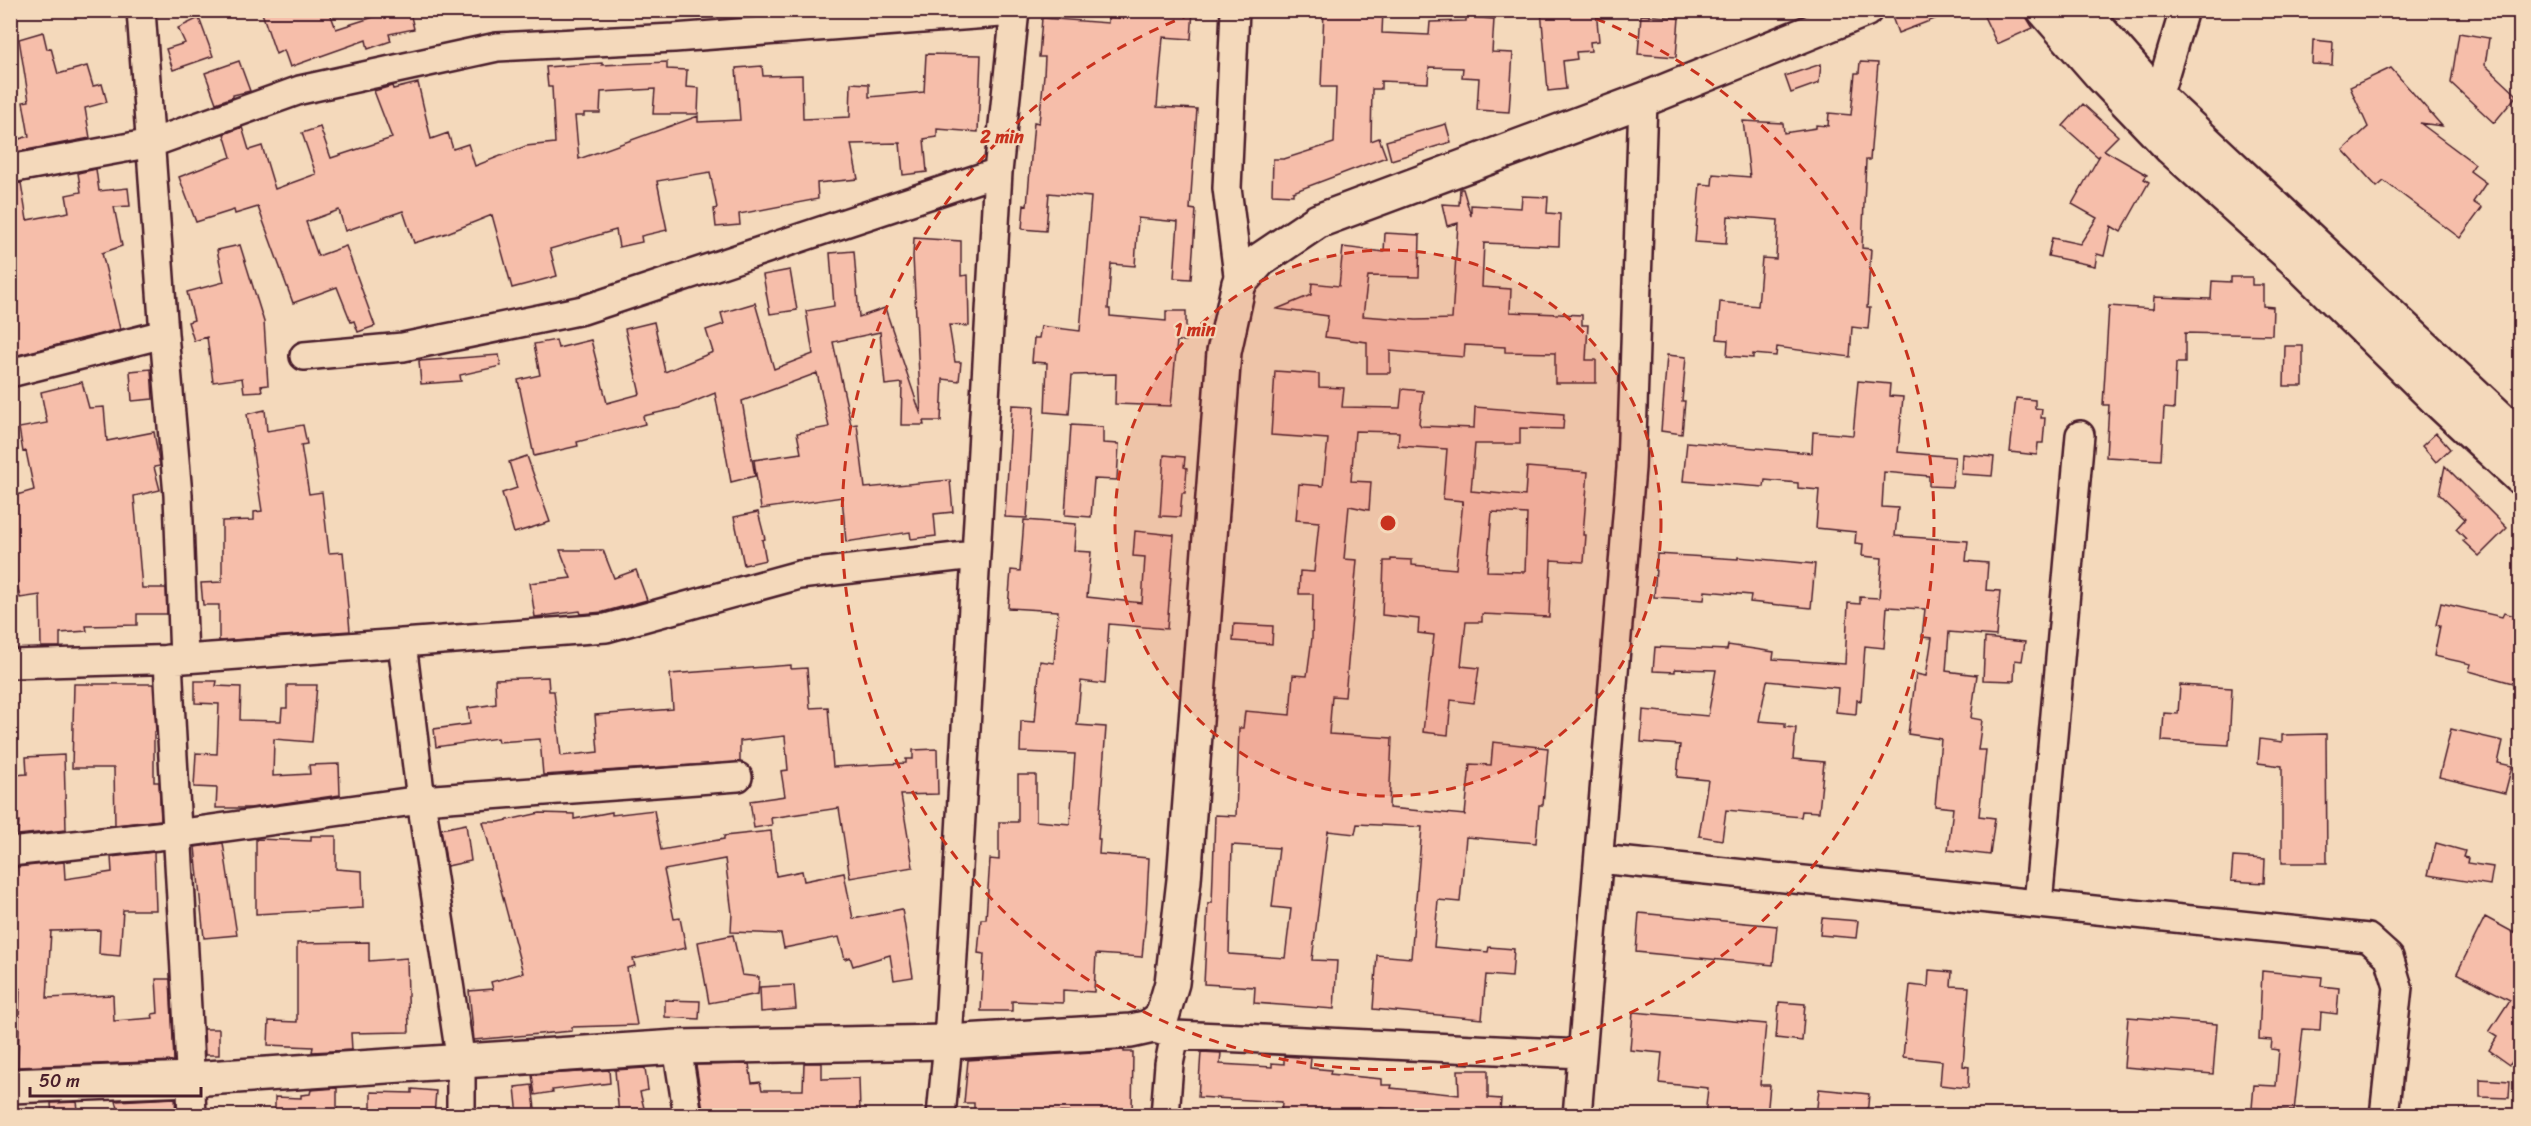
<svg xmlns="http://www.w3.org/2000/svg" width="2531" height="1126" font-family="Sriracha,sans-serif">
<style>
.building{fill:#f6beaa;stroke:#4a1f2b;stroke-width:1.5;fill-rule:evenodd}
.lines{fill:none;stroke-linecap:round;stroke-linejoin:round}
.street-casing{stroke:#4a1f2b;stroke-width:32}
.secondary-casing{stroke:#4a1f2b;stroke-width:38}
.street{stroke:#f4d9bb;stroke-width:27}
.secondary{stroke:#f4d9bb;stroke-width:33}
.ring{fill:none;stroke:#c8321e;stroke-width:3;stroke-dasharray:10 8}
.centre{fill:#c8321e;stroke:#f4d9bb;stroke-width:3}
.ring-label{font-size:18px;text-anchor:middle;font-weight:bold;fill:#c8321e;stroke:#f4d9bb;stroke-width:4.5;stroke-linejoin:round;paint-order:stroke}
</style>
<rect width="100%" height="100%" fill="#f4d9bb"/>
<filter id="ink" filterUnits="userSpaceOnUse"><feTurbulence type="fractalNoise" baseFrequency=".0167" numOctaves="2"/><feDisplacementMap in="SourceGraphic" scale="12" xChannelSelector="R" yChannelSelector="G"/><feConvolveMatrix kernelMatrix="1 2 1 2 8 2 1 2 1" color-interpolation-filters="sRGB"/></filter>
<g filter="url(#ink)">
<path class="building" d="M261,10H329L336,29L383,14L384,17L410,12L414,29L389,34L391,41L368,49L366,40L290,67L284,50L276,54Z
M1123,10H1193L1191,39L1163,37L1157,107L1197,109L1190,209L1196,210L1191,279L1174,278L1178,222L1138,218L1135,266L1111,264L1108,309H1110V316L1166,321V311H1186V341H1177L1171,406L1115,404L1116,374L1072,375L1069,414L1045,412L1047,363L1032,362L1034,338H1039L1041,326L1080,331L1091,197L1049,193L1046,231L1022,229L1024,205L1027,206L1034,122L1039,123L1044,75L1045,57H1039L1042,18L1108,23V17L1123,18Z
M1324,10H1383L1382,33L1429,35L1430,22L1466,21V17L1494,19L1492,52L1513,53L1509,112L1477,110L1479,78L1462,77L1463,68L1429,67L1428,83L1381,81V89H1372L1371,141L1379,138L1386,157L1293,192V195L1272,194L1273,159H1284L1334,143L1336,87H1321Z
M1541,10H1596L1599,41L1590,42L1591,51L1576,52L1577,59L1563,61L1566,89L1548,91Z
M1908,10H1953V12L1898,33L1892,17Z
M1981,10H2022L2033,28L1997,44Z
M1641,15L1679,18L1676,57L1638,54Z
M199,18L213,56L173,70L166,49L185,43L178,28Z
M43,32L47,49L51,48L58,74L87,66L93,86L102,84L107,102L85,108L90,138L10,153V142L29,136L23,102L29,101L19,39Z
M2459,33L2489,38L2485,65L2517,95L2494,123L2451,83Z
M2313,40L2333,42L2332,65L2312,64Z
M926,54L981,55L978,132L937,129V137L924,139L927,172L903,175L900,143L851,144L858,179L817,183L818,199L739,214L740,225L716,227L714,209L717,208L710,172L657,181L667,230L641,236L642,242L619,247L616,230L550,249L557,276L512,288L492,215L447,233L414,243L403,211L345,231L339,210L306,222L318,256L346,246L375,326L358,332L354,321L351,322L337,287L293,303L258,207L235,214L234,210L196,222L179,177L231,157L224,134L242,127L249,150L262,146L275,189L316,174L302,133L320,127L331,158L392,138L374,91L392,86L393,89L418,83L431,139L448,133L453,149L468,144L475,166L526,146L555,143L552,87H548L546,67L602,63V65L667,62V69L687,70L686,87L699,88L698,114H653L655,89L601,92L600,113H584V116H575L579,159L698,116V122L740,120L736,68L762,66L763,76L802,75L803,119L850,117L851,83L869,84V97L924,92Z
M239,61L250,91L233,95V97L216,103L205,73Z
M1860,62L1878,63L1870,160H1866L1862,248L1871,249L1867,308H1870L1868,329L1852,327L1850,357L1777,347L1776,356L1753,354V358L1727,356L1728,340L1717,339L1720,302L1758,306L1762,258L1776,259L1778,220L1728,216L1726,244L1695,242L1700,184L1712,185L1713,174L1750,177L1743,121L1783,123L1784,133L1816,128V125L1828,126L1829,113L1851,115L1855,73H1859Z
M1821,64L1819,83L1791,93L1785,76Z
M2391,68L2442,126L2420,123L2475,164L2470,171L2486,183L2473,202L2482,208L2460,238L2384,181L2377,187L2343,150L2368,127L2350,87Z
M2083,104L2118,136L2104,150L2147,175L2144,179L2149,182L2121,232L2111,226L2104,256L2097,254L2095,266L2048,256L2052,238L2080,244L2097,218L2072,204L2100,155L2098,157L2063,126Z
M1446,124L1451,142L1391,160L1386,141Z
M96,169L99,191L128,188L130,206L114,207L122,246L102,253L120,329L10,357V184L21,183L27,220L69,212L66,195L81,192L78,173Z
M1460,189H1463L1471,216V205L1521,208L1522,196L1548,197L1547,213L1560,214L1559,246L1484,243L1482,287L1511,289L1510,312L1582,315V325H1588L1586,360H1596V383H1555V353L1505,352V347L1465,345L1464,357L1390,351V373H1367V342L1325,337L1328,316L1277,309L1311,295L1312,283L1339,286L1343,247L1384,252L1385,233L1420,235L1419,277L1368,276L1363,316L1416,320L1452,319L1458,223L1447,226L1442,204L1459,205Z
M914,238L961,241V276L968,275L969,326L949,325L955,362H961L959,381L943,379L941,421H923L924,425H901L902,383L885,385L880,332L833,342L851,425L857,424L865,488L950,480L953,512L934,514L936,536L911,539L910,532L846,542L842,497L761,509L754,460L801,453L797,433L829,427L817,373L742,401L755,476L731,482L715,393L679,408L643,416L645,424L577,442L578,446L534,456L518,380L540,375L534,344L556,340L558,348L591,340L607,403L640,394L625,329L654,322L665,372L713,352L706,330L724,324L721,313L755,303L774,369L813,354L806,311L834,306L830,253L854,251L859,317L885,308L921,415L913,256Z
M240,245L264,322L268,385L261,386L262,391L244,392L242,378L213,382L207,337L194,341L188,322L194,320L187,292L224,282L217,250Z
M790,270L797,310L770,314L763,275Z
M2231,277H2252V285H2263V306L2273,307L2272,335L2185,333V363H2176L2174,409L2164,408L2161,460L2106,457L2109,405H2103L2109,306L2153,309L2154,297L2211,299L2212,281L2231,282Z
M2285,346H2303V386H2284Z
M499,355L501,366L460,375L461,381L421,384L419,361Z
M1667,355L1686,357L1682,401H1685L1682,434L1661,431Z
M151,369L153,399L132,401L130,371Z
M1275,371L1319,374V387L1344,388L1342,407L1400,408L1402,389L1423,391L1419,423L1421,426L1474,428L1475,407L1564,414L1563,429L1520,428V444H1475L1471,491L1525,496L1527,467L1588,472L1583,535H1586L1584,562L1551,560L1549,617L1482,614V622H1466L1461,666L1479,668L1474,703L1451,700L1448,735L1423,732L1434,635L1418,633L1419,619L1382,615L1384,561H1391V559L1412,560V565L1456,569L1463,501L1443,499L1447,449L1398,446L1399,432L1355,431L1351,481L1371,482L1369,510L1349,506L1344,559L1357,560L1345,697L1332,696L1329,734L1392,738L1389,808L1465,815L1470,764L1491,765L1493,742L1548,748L1543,805H1539L1536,843L1466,837L1460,902L1438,900L1434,947L1488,952L1489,947L1514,949L1512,977L1486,975L1482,1019L1373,1009L1377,955L1411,958L1422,827L1357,824L1355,834L1328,831L1312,960L1337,961L1334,1009L1254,1003L1255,987L1204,984L1208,903H1212L1215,815L1236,816L1239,728H1243L1245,711L1290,715L1293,675L1307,676L1312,638L1313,594H1299L1300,571L1314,572L1319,522L1296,520L1299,484L1323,486L1328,439L1271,435ZM1492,512L1527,514L1525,572L1487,571ZM1232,845L1279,848L1272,907L1291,909L1285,958L1229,954Z
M1858,381L1890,384L1889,396L1903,397L1898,452L1955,457L1952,487L1929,486V476L1884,472L1882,507L1898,508L1895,536L1968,541L1966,561L1988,563L1986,590L2000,591L1996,636L1949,632L1946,671L1977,675L1971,718L1982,720L1978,750H1986L1979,816L1995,818L1990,855L1948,850L1953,808L1935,806L1941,739L1908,734L1916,674L1926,676L1932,638L1922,637L1925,609L1887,607L1884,648L1865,646L1861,701L1857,700L1856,714L1836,712L1838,688L1767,681L1759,721L1785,723V727L1796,728L1793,759L1824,762L1819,812L1802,811L1801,817L1726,810L1722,840L1699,836L1708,780L1677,777L1680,745L1641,742L1643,710L1708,716L1716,670L1675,669V672L1653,671L1655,647L1727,650L1728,645L1774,652L1773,659L1845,664L1848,603L1860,604V597L1879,598L1882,558L1862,556L1863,544L1855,543L1856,532L1816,528L1819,490L1798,488V483L1765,480L1764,487L1683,481L1687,442L1812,453L1813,432L1853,435Z
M82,382L89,408L104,407L107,441L154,432L160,466L154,467L160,490L134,496L142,588H166L167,614H137V625L86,626L87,631L60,633V647H41L40,595L20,598L10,549V497L34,490L26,451L23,452L19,428L47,423L41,392Z
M2016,398L2035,400V408L2042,409L2041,418H2045L2043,443H2038L2037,455L2010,452Z
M1012,405L1034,406L1027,518L1005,517Z
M265,410L267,431L303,425L307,444L301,445L309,494L322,492L329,553L343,552L350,631L219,641V605H203L201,583L222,582V521L254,520V512L262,511L247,414Z
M1071,425L1103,427V443L1119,444L1117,480L1094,479L1091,517L1065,515Z
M2436,433L2450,449L2436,462L2422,446Z
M1962,454L1994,457L1992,476L1961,474Z
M1164,455L1185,457L1184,467L1187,468L1185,493H1182L1180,517L1160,516Z
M527,456L550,522L514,533L502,493L517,488L509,462Z
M2445,466L2507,528L2479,556L2463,541L2466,539L2456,529L2465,519L2439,494Z
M758,512L765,539L762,540L766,560L744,565L734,517Z
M1024,520L1076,524L1074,551L1091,552L1087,597L1142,603L1145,557L1133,556L1135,531L1174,535L1167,629L1109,624L1105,684L1081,681L1077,725L1106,727L1098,839H1100L1099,854L1149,858L1146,916L1142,957L1096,954L1094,992L1063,990V1003L1012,1001V1011H981L984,954L978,953L981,919H986L990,859L999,860V822H1018V775H1036V821L1070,824L1075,754L1020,752L1021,721L1035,722L1040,661L1054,663L1058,611L1008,608L1011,570L1020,571Z
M560,550H603L614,578L636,570L647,600L603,612L581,614L580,611L535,617L530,583L571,578Z
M1657,554L1738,559V557L1815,564L1811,608L1750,602L1751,595L1705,591L1704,600L1654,597Z
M2441,603L2502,617L2504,613L2520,617V668L2516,684L2469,671L2471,664L2434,656L2440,626L2436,625Z
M1234,624L1273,626L1272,644L1233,641Z
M1985,638L2025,642L2022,661L2015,660L2014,681L1983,680Z
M791,665V669L807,668L810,708L828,707L833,767L906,763V759H913V750L937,749L938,794L901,795L913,867L850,878L839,808L771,818L772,825L754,828L750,801L785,796L781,771L788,770L785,736L740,741V762L543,775L540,739L498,742L497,738L436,747L434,729L470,724L468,708L496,704L495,679L548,677L549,691H554L561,756L598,752L595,715L673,709L670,674Z
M195,681H217L216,686L241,687L240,720L281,721L282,708H287V685H317L312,742L274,739L273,776L310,774L309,765L339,764L340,795L250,808H216L217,788L194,787L196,753L217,754L219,704L195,703Z
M74,684H153L156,732H154V782H159L161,820L115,825L114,768H72Z
M2180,685L2232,688L2229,745L2162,741L2164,713L2178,714Z
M2451,729L2503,741L2498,763L2512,766L2505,793L2439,777Z
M2326,734L2327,863H2282V766L2258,763L2260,739L2282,742V735Z
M64,755L66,830L18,835L19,821H15L13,775L27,774L26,757Z
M654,810L661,850L724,839V836L771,831L776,876L802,871L804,881L844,873L853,919L902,909L913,977L894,980L890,955L853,966L850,957L845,959L839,937L784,948L781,934L731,932L732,913L725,859L664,870L674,919L680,918L686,948L633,959L635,966L627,968L637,1025L572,1027V1031L474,1040L469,991L493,989L491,982L523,973L483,822H499L540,813L574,814V819L612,812V815Z
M466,824L471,861L447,866L441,829Z
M311,836H336V869L362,871L363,908L256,914V839L311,841Z
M223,843L237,935L204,938L195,847Z
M2436,843L2465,851L2463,857L2468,858L2467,863L2493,867L2490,885L2428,875Z
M154,852L156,910H123L120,956L99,954L100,930L51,931L47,998L113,995L114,1021L153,1018L152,1014L158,1013L156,979H170L174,1061L18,1067L20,988L10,987V963L16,964L13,928L10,927V874H16L17,867L64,862L65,879L112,872L111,857Z
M2233,857L2265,859L2264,883L2231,881Z
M1639,913L1777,926L1773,965L1636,952Z
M2485,917L2520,936V1049L2510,1065L2489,1050L2497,1037L2489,1032L2510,1000L2457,973Z
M1822,918L1858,921L1856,938L1820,935Z
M733,935L742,975L759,977L758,994L709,1003L698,942Z
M369,942V961L407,958L409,1032L351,1033L352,1050L312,1052L313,1047L268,1045L269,1021L297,1022V943Z
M1929,970L1952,972L1951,986L1969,987L1963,1066L1969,1067L1968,1088L1940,1085L1942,1061L1903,1057L1910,985L1928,987Z
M2262,971L2322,977L2321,986L2339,988L2337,1014L2321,1012L2320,1030L2303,1029L2294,1111L2252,1108L2254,1085L2276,1086L2279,1050L2271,1049L2272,1040L2259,1039Z
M794,985L796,1009L761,1012L760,987Z
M665,1000L700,1001L699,1019L665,1017Z
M1779,1002L1805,1004L1802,1041L1776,1038Z
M1633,1012L1766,1024L1760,1085H1770L1767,1116H1705L1708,1088L1659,1083L1662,1053L1630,1050Z
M2128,1017L2217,1024L2213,1074L2124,1067Z
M204,1029H219V1055H205Z
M1124,1050V1052H1133L1132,1114L993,1111V1116H974V1103H964L968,1060Z
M1201,1052L1221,1053L1220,1064L1272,1067V1063L1284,1064V1056L1311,1058L1310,1068L1331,1070L1330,1074L1382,1079V1085H1392L1391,1088L1459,1095L1458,1070H1488V1098L1501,1099L1500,1112H1447V1116H1425L1414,1114V1111L1379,1108L1378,1116H1281L1282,1102L1198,1097Z
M804,1063H822V1079L859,1078L860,1112L824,1113V1116H704L696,1065L749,1064L752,1083L760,1082L762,1090H803Z
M645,1068L648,1090L640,1092L646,1116H619L615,1070Z
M609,1070L610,1083L552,1090L553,1092L535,1095L532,1075Z
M2480,1079L2510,1081L2509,1098L2480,1097Z
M532,1085L536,1116H518L515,1087Z
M337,1088V1116H275V1097L301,1098V1095L310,1094L311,1090Z
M412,1089L436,1091L434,1116L371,1115V1092L412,1093Z
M1819,1089L1869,1094L1867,1116H1816Z
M175,1098L176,1116H120L116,1101Z
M77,1102L79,1116H52L51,1103Z"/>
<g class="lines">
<defs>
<path id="street" d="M141,10L164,334L178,495L184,659
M1235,10L1227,188L1239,283
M2158,97L2184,10
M10,169L152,143L300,90L497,47L674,38L1014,12
M304,356L403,347L583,310L998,172
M10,373L164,334
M402,643L421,800L461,1062V1116
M168,659C175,812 186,963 192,1116
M10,664L184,659L606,628L799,575L974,555
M10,852L176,834L421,800L738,777
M1599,859L2368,938L2389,957L2398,987L2384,1116
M2038,904L2080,435
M1149,1027L1175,1035L1582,1054
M677,1047L688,1116
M941,1116L948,1042L998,172L1015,10
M1165,1116L1169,1064L1175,1035
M1577,1116L1631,468L1643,100"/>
<path id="secondary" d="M2044,10L2101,75L2171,148L2295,260L2438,401L2520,477
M2082,10L2158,97L2520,437
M10,1086L191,1079L677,1047L948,1042L1131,1031L1149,1027L1162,1017L1172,983L1184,880L1224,352L1239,283L1260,260L1318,221L1643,100L1865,10"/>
</defs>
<use href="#street" class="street-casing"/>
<use href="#secondary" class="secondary-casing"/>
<use href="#street" class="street"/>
<use href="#secondary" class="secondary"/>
</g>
</g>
<circle cx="1388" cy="523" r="273" fill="#c8321e" fill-opacity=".12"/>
<g class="ring">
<circle cx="1388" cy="523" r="273"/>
<path d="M1579 12A546 546 0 1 1 1197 12"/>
</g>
<circle cx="1388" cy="523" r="9" class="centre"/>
<g class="ring-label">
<text x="1002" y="143">2 min</text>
<text x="1195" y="336">1 min</text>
</g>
<rect width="2531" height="1126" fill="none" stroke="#f4d9bb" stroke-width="36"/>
<rect x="18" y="18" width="2495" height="1090" fill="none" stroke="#4a1f2b" stroke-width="2" filter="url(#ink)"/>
<path d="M30 1087v9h171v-9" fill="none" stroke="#4a1f2b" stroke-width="3"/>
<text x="39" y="1087" font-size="18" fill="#4a1f2b" stroke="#f4d9bb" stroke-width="4.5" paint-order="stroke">50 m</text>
</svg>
